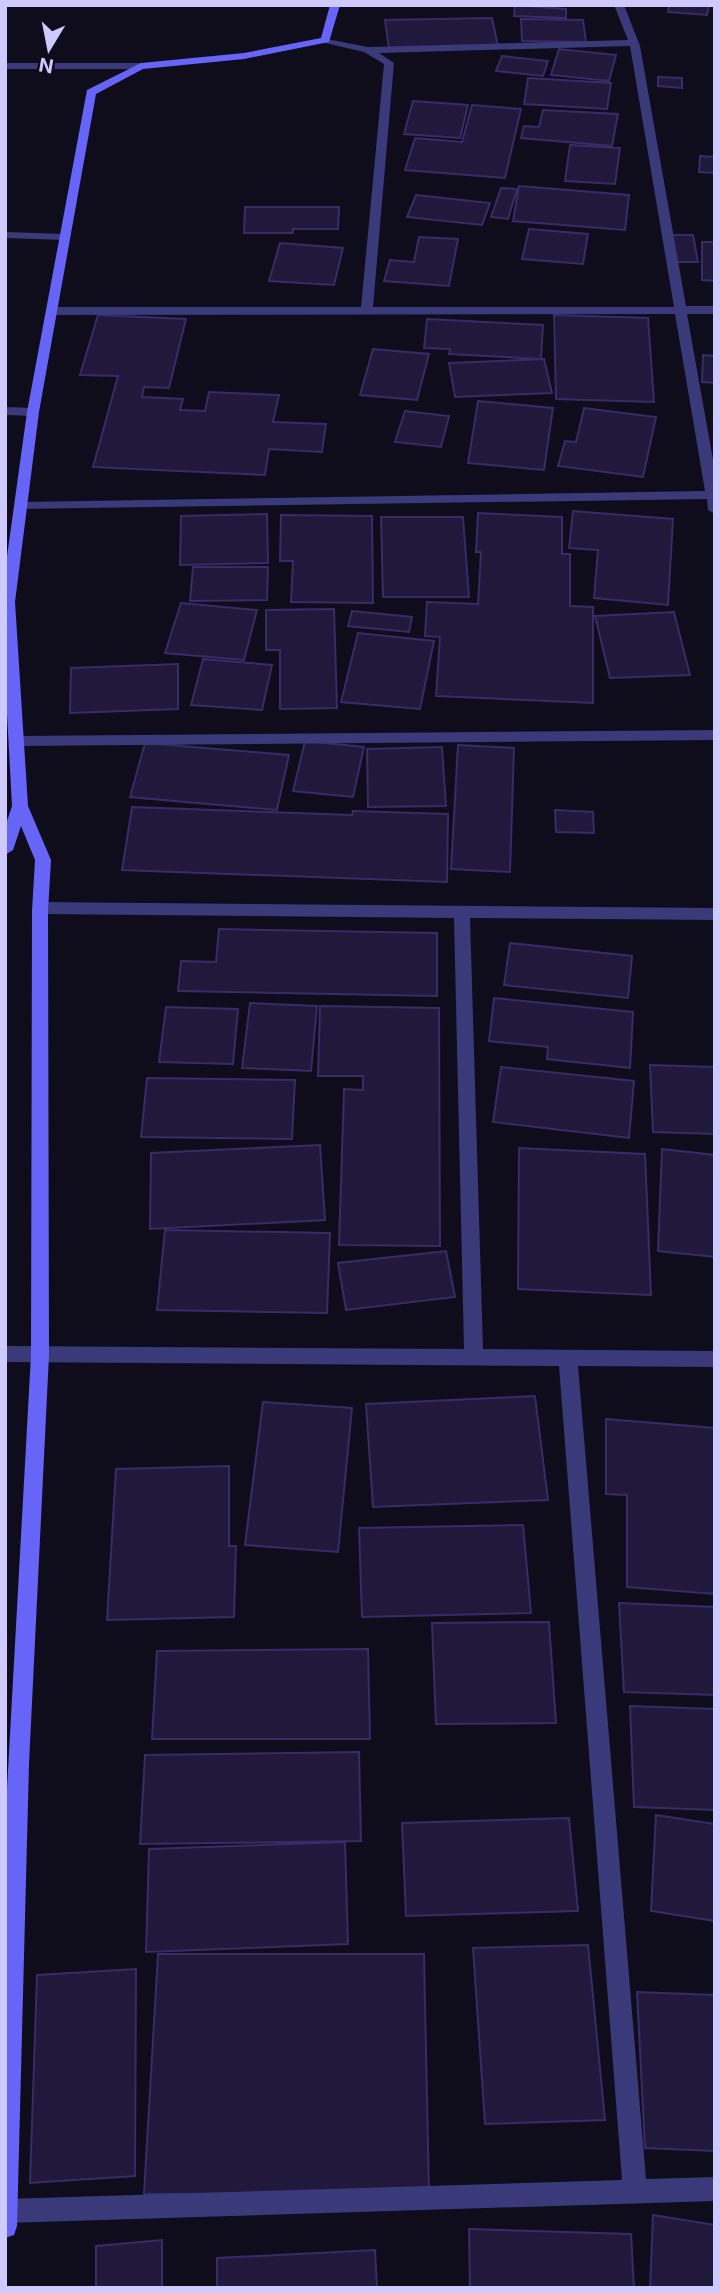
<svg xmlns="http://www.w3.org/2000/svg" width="720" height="2293" font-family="Inter,sans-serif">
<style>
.building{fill:#20193c;stroke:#372c67;stroke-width:2}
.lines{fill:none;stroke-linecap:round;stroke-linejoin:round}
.street{fill:#3a3979;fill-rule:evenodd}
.secondary{fill:#6665f8;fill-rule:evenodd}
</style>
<rect width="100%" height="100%" fill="#0f0c1c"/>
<path class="building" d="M515,5L566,9V18L514,16Z
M669,5H709L707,15L668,12Z
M492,18L498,46L389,49L385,20Z
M521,19L583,20L586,42L522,41Z
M559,49L616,55L609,81L551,75Z
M502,56L548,61L543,76L496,71Z
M658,77L682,78V88L658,86Z
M528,78L611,83L607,109L524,104Z
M413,101L468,105L460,138L404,134Z
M472,105L521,109L505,178L405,170L415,138L462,142Z
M543,110L618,114L612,146L521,138L524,126L539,127Z
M570,145L620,148L615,184L565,181Z
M700,156L715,157V173L699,172Z
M519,186L629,195L625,230L513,221Z
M501,188L517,189L508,219L491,217Z
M416,195L490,203L482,225L407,217Z
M245,207H339L338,229H293V233H244Z
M529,229L588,234L583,264L522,259Z
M672,235H693L698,262H677Z
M419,237L458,239L449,286L384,281L390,260L414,262Z
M702,242H715V281L702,280Z
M280,243L343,248L334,285L269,281Z
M98,315L186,319L169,388L144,387L142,397L183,399L180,410L205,411L209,392L279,395L273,422L326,424L322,452L269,449L265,475L93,467L118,376L80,375Z
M554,315L648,318L654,402L556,399Z
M427,319L543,325L541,359L449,354L450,349L424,348Z
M373,349L429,354L417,400L360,395Z
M703,355L715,356V383L702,382Z
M544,359L552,393L455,397L449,363Z
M478,401L553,408L544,470L468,463Z
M584,408L656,417L643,477L558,466L565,441L576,442Z
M405,411L449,416L441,447L395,442Z
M573,511L673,519L668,605L594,598L598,550L569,548Z
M478,513L562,517V554H570V606L593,607V703L436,696L440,637L425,636L427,602L478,604L481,552H476Z
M267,514L268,563L180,565L181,516Z
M281,515L372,516L373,603L291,602L293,561H280Z
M381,517H463L469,597H383Z
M193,567H268L267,600L190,601Z
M181,603L257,610L244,660L165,653Z
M334,609L337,708L280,709V650H266V610Z
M352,611L412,617L409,632L348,626Z
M674,612L690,675L610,678L595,616Z
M358,633L434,641L420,709L341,702Z
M203,659L272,665L262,710L191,705Z
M178,664V709L70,713L71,668Z
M305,741L364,747L353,797L293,791Z
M145,743L289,755L277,810L130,797Z
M458,745L514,748L510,872L451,869Z
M442,747L446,806L368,807L367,749Z
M132,807L352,815L353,811L448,814L447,882L122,870Z
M555,810L593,812L594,833L556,832Z
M219,929L437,933V996L178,991L181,961L216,962Z
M510,943L632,956L628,998L504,985Z
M494,998L633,1012L630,1068L547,1059L548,1047L489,1041Z
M250,1003L317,1006L311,1071L242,1068Z
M320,1006L439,1008L440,1246L339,1245L344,1089L363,1090V1076H318Z
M166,1007L238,1009L233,1064L159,1062Z
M650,1065L715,1067V1134L653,1132Z
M501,1067L634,1081L629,1138L493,1122Z
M147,1078L295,1080L292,1139L141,1137Z
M320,1145L325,1220L150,1229L151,1153Z
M519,1148L645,1154L651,1295L518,1289Z
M662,1149L715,1155V1257L658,1251Z
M165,1230L330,1233L327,1313L157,1310Z
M446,1251L455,1297L346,1310L338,1263Z
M535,1396L548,1500L373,1507L366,1404Z
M263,1402L352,1408L338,1552L245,1545Z
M606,1419L715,1428V1594L627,1587V1495L606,1494Z
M229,1466V1546H236L234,1617L107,1620L116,1469Z
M523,1525L531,1613L362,1617L359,1528Z
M619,1603L715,1607V1695L624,1692Z
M549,1622L556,1723L436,1724L432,1623Z
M368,1649L370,1739H152L157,1651Z
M630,1706L715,1709V1810L634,1807Z
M359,1752L361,1841L140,1844L145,1755Z
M656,1815L715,1824V1921L651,1911Z
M569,1818L578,1911L406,1916L402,1823Z
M345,1842L348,1944L146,1952L149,1849Z
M588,1945L605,2120L485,2124L473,1948Z
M158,1954H424L429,2193L144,2194Z
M136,1969L135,2176L30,2183L37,1975Z
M637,1992L715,1995V2151L645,2148Z
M653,2215L715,2225V2288H650Z
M469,2229L631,2234L634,2288H470Z
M162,2240V2288H96V2246Z
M375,2250L377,2288H217V2258Z"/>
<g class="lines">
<path class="street" d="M614,5H624L640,46L686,306H715V314H687L715,471V514L708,510L707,499L16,509V503L21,502L705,491L675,314L52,315L46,311L52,307H361L384,64L364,52L321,42V38L368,47L628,40ZM630,46L674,307H373L394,63L379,53Z
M5,63H141L146,66L141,69H5Z
M5,232L65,234L71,237L65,240L5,238Z
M5,407L33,408L39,412L33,416L5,415Z
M715,730V740L17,746L10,741L17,736Z
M40,902L715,908V920L470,918L483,1349L715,1351V1367L578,1366L646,2179L715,2177V2201L5,2223V2199L622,2180L559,1366L5,1362V1346L464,1349L454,918L40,914L32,908Z"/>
<path class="secondary" d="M330,5H340L329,42L244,59L143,69L96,94L39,412L15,602L28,806L51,860L48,911L49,1355L29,1764L17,2226L14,2235L5,2238V1825L31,1355L32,911L35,860L21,826L13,850L5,855V827L12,806L5,677V571L27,412L87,90L141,63L244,53L321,38Z"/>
</g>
<rect width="720" height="2293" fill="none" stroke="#cfcafd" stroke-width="14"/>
<g transform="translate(49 49) rotate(190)" stroke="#0f0c1c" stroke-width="5" paint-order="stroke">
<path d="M0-5L12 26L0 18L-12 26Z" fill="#cfcafd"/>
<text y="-10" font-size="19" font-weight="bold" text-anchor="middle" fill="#cfcafd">N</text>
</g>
</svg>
